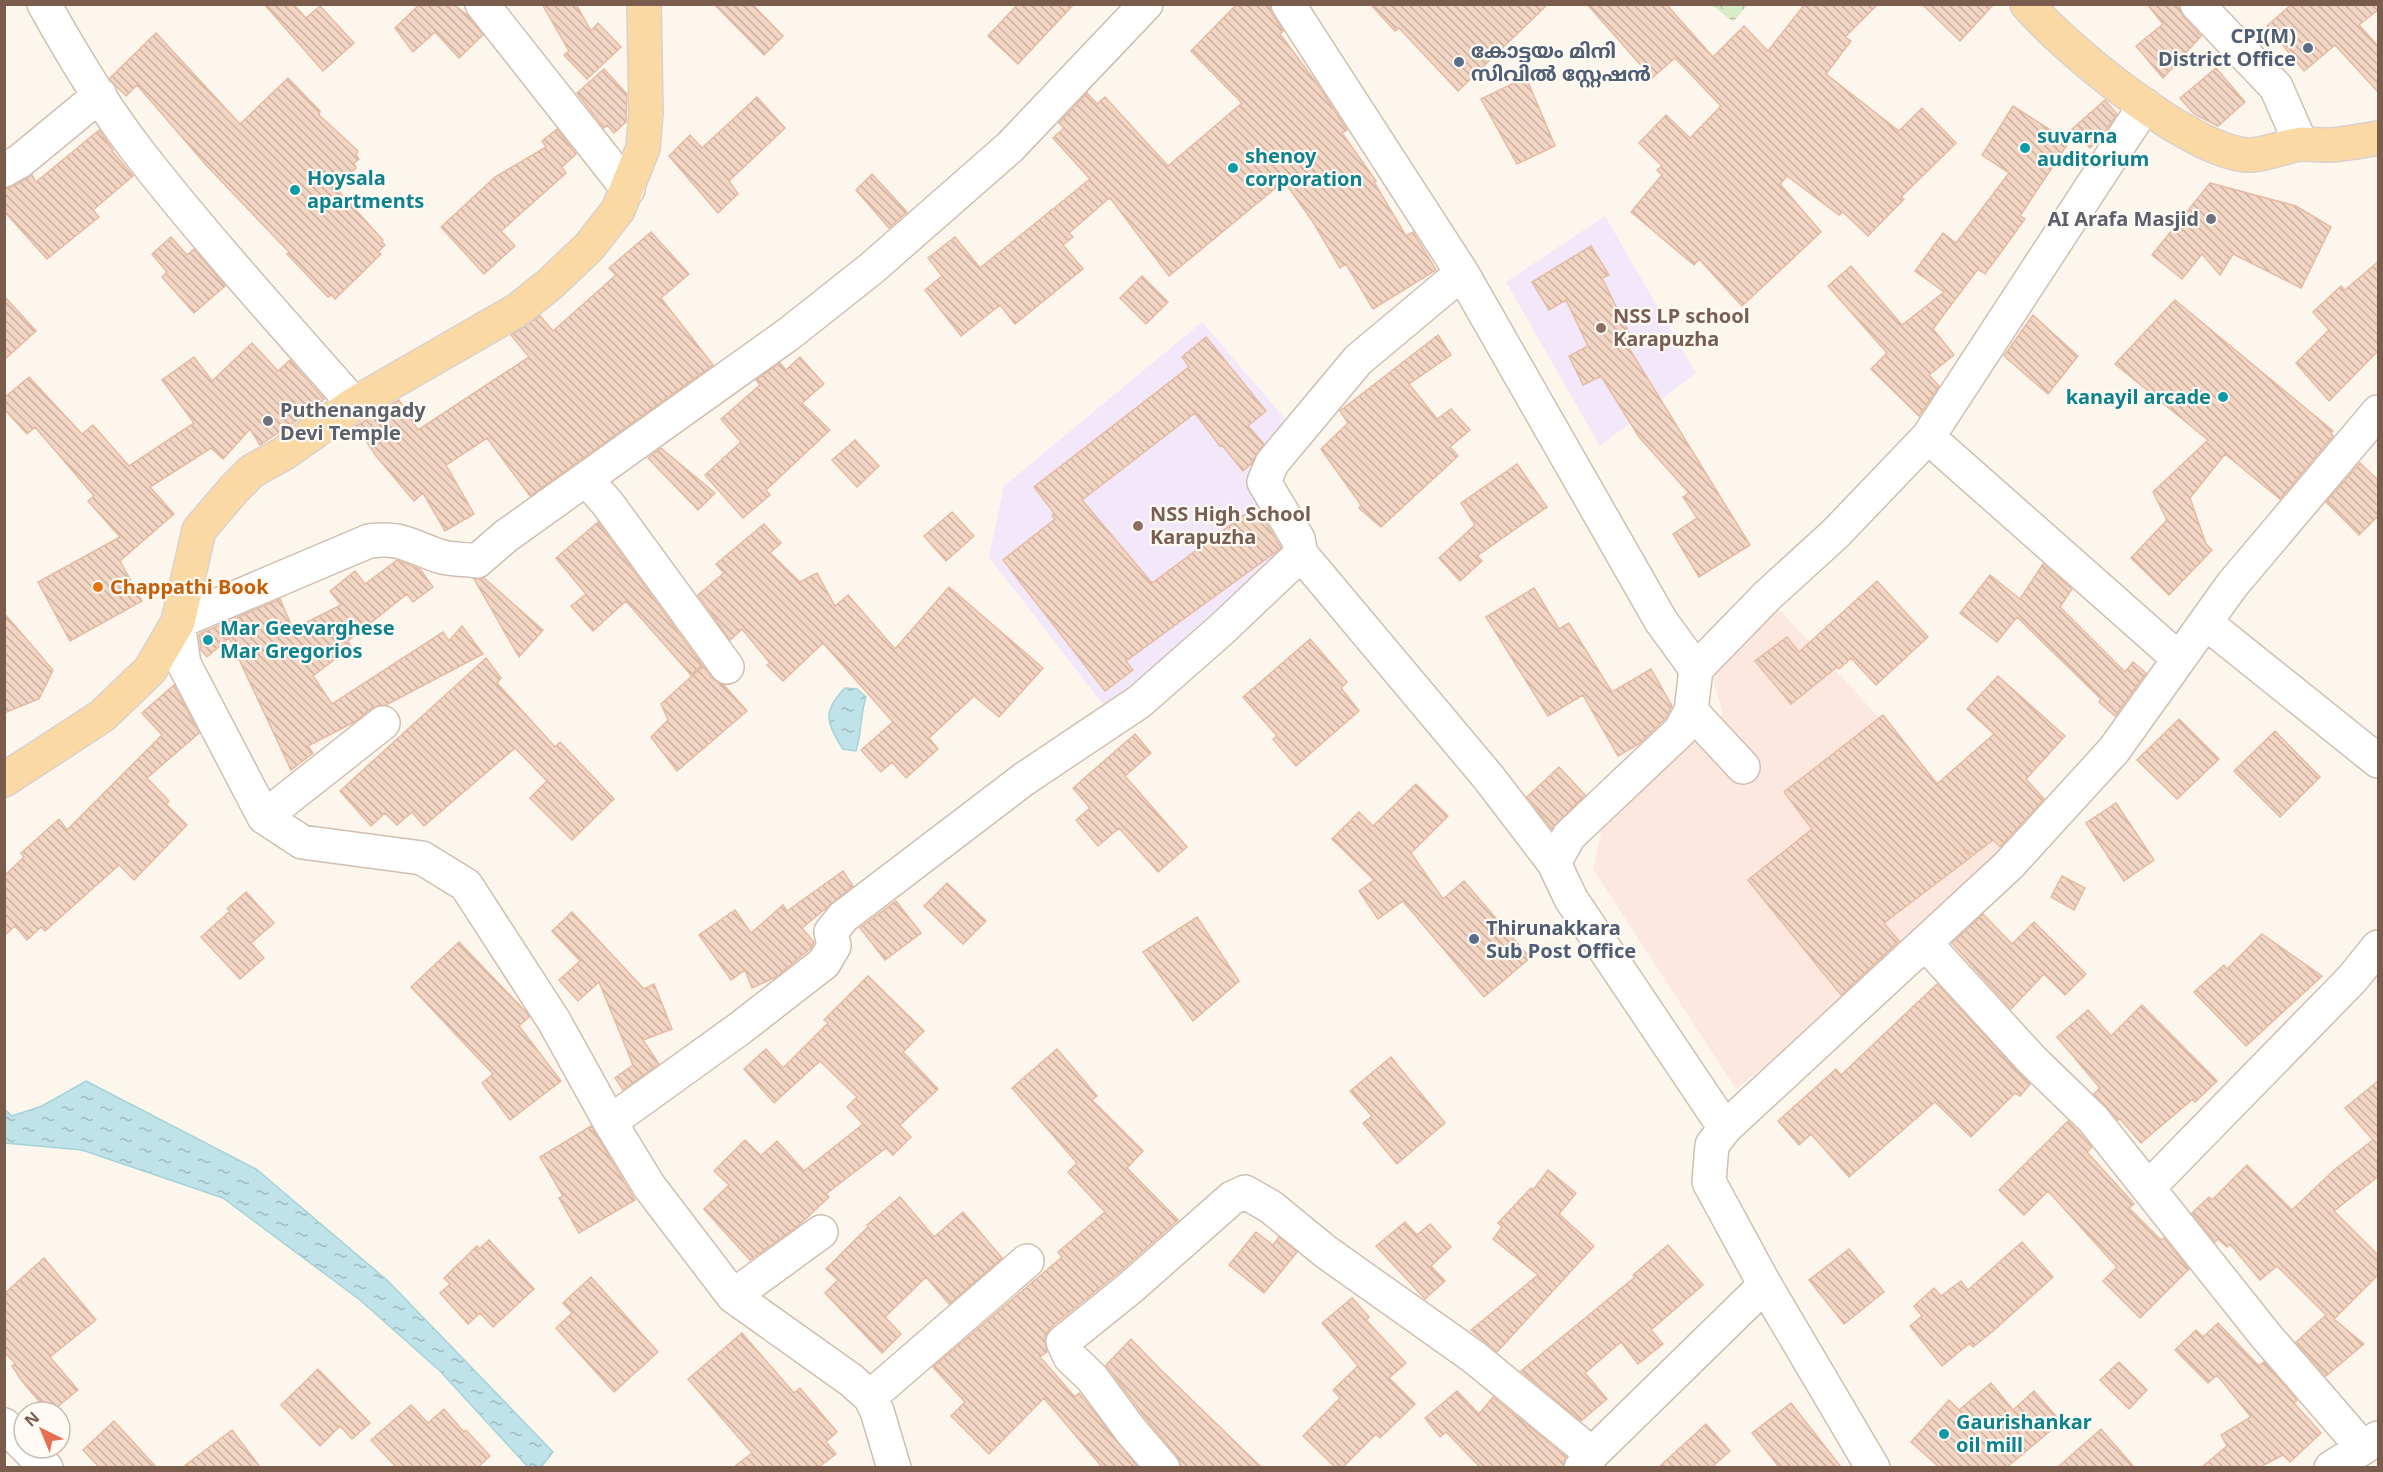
<svg xmlns="http://www.w3.org/2000/svg" width="2383" height="1472" font-family="'Noto Sans','Noto Sans Malayalam',sans-serif">
<style>
.commercial{fill:#fde8e0}
.education{fill:#f3e8fa}
.forest{fill:url(#forest-crowns)}
.water{fill:url(#water-ripples);stroke:#a5d3da;stroke-width:1.5}
.building{fill:url(#building-back-hatch);stroke:#e6bba3;stroke-width:1.5}
.lines{fill:none;stroke-linecap:round;stroke-linejoin:round}
.minor-casing{stroke:#d1beb0;stroke-width:36}
.major-casing{stroke:#dad1cd;stroke-width:36}
.minor{stroke:#fff;stroke-width:33}
.major{stroke:#fbd9a5;stroke-width:33}
.service-dot{fill:#5c6f8a;stroke:#fffaf3;stroke-width:2}
.culture-dot{fill:#0f9aa8;stroke:#fffaf3;stroke-width:2}
.worship-dot{fill:#6b7280;stroke:#fffaf3;stroke-width:2}
.education-dot{fill:#8d6e63;stroke:#fffaf3;stroke-width:2}
.food-dot{fill:#e8710a;stroke:#fffaf3;stroke-width:2}
.labels{text-anchor:middle;stroke-width:4.5;stroke-linejoin:round;paint-order:stroke}
.service-label{font-size:20px;font-weight:bold;fill:#4e5e75;stroke:#fffaf3;text-anchor:start}
.culture-label{font-size:20px;font-weight:bold;fill:#0d838f;stroke:#fffaf3;text-anchor:start}
.worship-label{font-size:20px;font-weight:bold;fill:#5b616d;stroke:#fffaf3;text-anchor:end}
.education-label{font-size:20px;font-weight:bold;fill:#785e54;stroke:#fffaf3;text-anchor:start}
.food-label{font-size:20px;font-weight:bold;fill:#c56008;stroke:#fffaf3;text-anchor:start}
</style>
<defs>
<pattern id="forest-crowns" width="20" height="18" patternUnits="userSpaceOnUse" patternTransform="scale(1.5)"><rect width="20" height="18" fill="#d8ecc9"/><path d="M2 6a3 3 0 1 1 6 0M12 15a3 3 0 1 1 6 0" fill="none" stroke="#b4c2a5"/></pattern>
<pattern id="water-ripples" width="26" height="14" patternUnits="userSpaceOnUse" patternTransform="scale(1.5)"><rect width="26" height="14" fill="#bfe3e8"/><path d="M2 4q2-2 4 0t4 0M15 11q2-2 4 0t4 0" fill="none" stroke="#a0bbbe"/></pattern>
<pattern id="building-back-hatch" width="6" height="6" patternUnits="userSpaceOnUse" patternTransform="scale(1.5)"><rect width="6" height="6" fill="#f3d5c3"/><path d="M-1 5l2 2M0 0l6 6M5-1l2 2" fill="none" stroke="#cab0a1"/></pattern>
</defs>
<rect width="100%" height="100%" fill="#fdf6ec"/>
<path class="commercial" d="M1778,608L2003,852L1829,1016L1736,1089L1593,869L1602,828L1723,713L1711,673Z"/>
<path class="education" d="M1605,216L1696,373L1600,446L1506,282Z
M1202,322L1285,419L1254,456L1264,505L1296,547L1105,707L989,557L1004,486Z"/>
<path class="forest" d="M1712,5H1748L1733,22Z"/>
<path class="water" d="M845,688L857,689L866,697C860,715 862,733 856,751L843,749C826,723 822,711 845,688Z
M86,1081L256,1169L388,1281L553,1452L541,1467H528L440,1371L360,1300L223,1198L82,1150L5,1143V1110L12,1116L42,1106Z"/>
<path class="building" d="M264,4H293L306,18L320,6L354,43L323,71Z
M420,4H453L467,15L483,35L459,58L435,32L413,52L395,28Z
M542,4H576L591,31L598,23L621,47L587,79L564,55L569,51Z
M714,4H752L783,36L764,55Z
M1018,4H1074L1018,64L988,36Z
M1237,4H1269L1272,14L1283,31L1280,34L1318,85L1347,130L1342,133L1376,181L1374,182L1406,236L1413,232L1436,270L1373,309L1346,264L1340,268L1313,222L1284,181L1169,276L1111,199H1108L1069,233L1073,237L1063,245L1083,269L1015,324L1000,305L961,336L925,290L942,276L928,258L955,237L980,268L1090,179L1053,138L1064,128L1059,123L1087,93L1097,104L1105,97L1168,166L1242,103L1191,51Z
M1370,4H1548L1458,91L1399,28L1395,31Z
M1587,4H1666L1713,57L1744,26L1768,51L1805,4H1878L1845,37L1851,41L1826,74L1899,131L1922,108L1956,143L1901,197L1904,199L1868,236L1843,212L1839,215L1787,176L1780,184L1821,232L1742,306L1699,259L1694,265L1631,212L1662,175L1657,170L1662,166L1639,143L1666,115L1690,138L1721,106L1675,58L1652,78Z
M1922,4H1994L1960,41Z
M2147,4H2179L2183,16L2201,36L2163,78L2136,46L2163,24Z
M2292,4H2379V9L2359,25L2379,47V93L2335,45L2304,71L2267,26Z
M156,33L240,124L288,78L320,111L319,115L358,151L356,155L359,159L354,163L356,168L335,187L383,240L382,242L385,245L378,252L381,254L335,299L332,295L328,297L287,254L289,252L207,166L137,85L126,96L111,81L110,78Z
M2216,68L2245,102L2218,126L2194,114L2180,98Z
M604,69L627,94L626,122L614,133L607,125L604,128L577,93Z
M1526,77L1555,146L1517,164L1481,99Z
M757,97L785,128L729,181L738,194L718,213L669,156L690,135L702,148Z
M2105,100L2117,114L2102,136L2090,148L2072,129Z
M2013,106L2069,142L2020,216L2025,219L1985,274L1978,269L1933,329L1954,355L1929,375L1939,386L1919,416L1871,369L1887,353L1828,286L1851,266L1902,325L1944,292L1915,271L1943,233L1956,243L2009,173L1982,155Z
M557,129L576,154L562,167L566,173L501,231L515,246L484,274L441,227L495,177L546,147L542,141Z
M99,130L113,150L112,151L133,176L93,210L99,217L47,259L4,211V189L13,186L32,175L36,182Z
M872,174L907,212L889,228L856,190Z
M2210,183L2296,206L2331,227L2301,288L2233,254L2220,275L2202,254L2182,279L2152,255Z
M651,232L689,274L661,298L713,365L530,496L487,438L446,465L474,514L445,531L423,493L414,501L376,456L356,426L399,400L418,430L529,357L511,335L540,316L553,331L616,275L609,268Z
M171,237L187,255L194,249L225,286L194,313L162,277L167,272L152,254Z
M1591,246L1609,275L1602,278L1633,341L1627,345L1750,545L1699,577L1673,534L1697,518L1683,497L1689,493L1639,437L1601,376L1583,385L1569,356L1588,346L1566,300L1549,310L1532,282Z
M2379,261V350L2329,401L2296,363L2329,330L2313,312L2341,286L2345,290Z
M1142,276L1168,302L1146,324L1120,298Z
M4,296L36,331L4,360Z
M2175,300L2333,431L2331,433L2333,436L2280,499L2225,454L2190,498L2206,544L2212,550L2169,595L2131,558L2167,520L2153,492L2208,440L2115,364Z
M2033,315L2078,356L2048,394L2004,356Z
M1438,335L1451,355L1409,384L1437,419L1451,409L1470,430L1450,447L1458,456L1381,527L1359,508L1361,505L1321,449L1348,423L1340,411Z
M1206,337L1266,411L1248,426L1264,444L1251,464L1243,471L1222,445L1220,446L1195,413L1082,500L1152,583L1256,506L1281,548L1126,661L1133,670L1105,691L1003,560L1055,519L1052,516L1054,513L1034,487L1189,367L1182,357Z
M252,343L278,371L290,360L324,399L311,411L260,445L250,429L223,459L211,448L150,487L174,514L120,561L142,601L70,641L38,582L120,537L88,501L94,496L35,427L27,434L4,409V398L29,377L82,434L93,425L129,466L194,423L162,380L194,357L212,381Z
M800,357L824,384L802,403L830,430L766,490L770,495L743,518L705,475L741,442L721,419L760,385L756,380L780,363L786,370Z
M855,440L879,466L857,487L832,460Z
M661,448L715,493L698,510L648,458Z
M2360,463L2379,481V515L2359,535L2326,502Z
M1517,464L1547,507L1477,556L1482,561L1460,581L1439,558L1475,525L1461,503Z
M952,512L974,536L946,561L924,536Z
M598,522L702,665L691,675L626,601L593,631L571,606L586,594L556,558Z
M764,524L781,543L770,553L800,582L817,573L835,606L848,595L895,649L949,587L1043,668L999,717L974,696L929,738L938,749L906,778L892,762L881,772L861,750L893,722L823,643L783,681L767,665L770,663L742,629L730,640L698,595L724,573L716,564Z
M397,560L420,569L433,587L413,602L407,594L348,641L351,647L313,676L332,704L443,632L449,641L462,626L483,654L386,705L372,708L356,721L308,746L313,753L291,770L229,638L207,657L201,650L199,634L280,599L293,629L341,605L330,591L355,571L365,584Z
M2043,564L2072,589L2060,607L2125,672L2133,662L2146,673L2115,716L2099,702L2101,699L2017,617L1997,642L1960,613L1990,575L2020,599Z
M484,578L543,630L519,657L474,579Z
M1877,581L1928,637L1876,685L1851,658L1839,669L1837,667L1791,704L1755,661L1787,637L1799,652Z
M1534,588L1559,629L1569,623L1612,692L1651,669L1672,706L1665,719L1639,744L1618,756L1583,695L1548,716L1486,617Z
M4,613L53,670L39,699L4,713Z
M1310,639L1347,682L1341,688L1359,711L1296,766L1273,739L1277,736L1243,697Z
M486,658L501,678L497,683L555,747L560,742L614,799L572,840L530,798L547,781L515,748L424,826L412,812L397,825L385,813L371,826L340,791Z
M703,666L712,678L724,685L747,711L677,771L651,737L668,720L661,704Z
M1998,676L2065,736L2026,779L2044,799L2000,847L1993,840L1973,855L1963,849L1971,857L1884,923L1899,941L1841,995L1748,880L1812,829L1784,792L1883,715L1937,784L1994,734L1967,709Z
M174,685L199,733L147,778L169,801L166,804L187,825L134,880L119,865L45,931L41,927L27,940L15,926L4,936V876L24,857L21,853L59,819L67,830L162,735L142,713Z
M2179,719L2219,759L2177,799L2137,760Z
M2275,731L2320,777L2280,817L2234,771Z
M1135,734L1151,753L1125,776L1187,847L1158,872L1119,828L1098,846L1076,820L1090,808L1073,788Z
M1559,767L1585,795L1552,829L1527,797Z
M1416,784L1448,816L1411,853L1443,899L1464,881L1530,958L1484,997L1403,901L1378,919L1359,891L1374,880L1332,839L1359,812L1373,826Z
M2116,803L2154,860L2124,881L2086,823Z
M843,871L853,886L802,928L814,942L811,948L776,977L752,988L745,970L731,980L699,935L735,910L751,933L783,905L787,911Z
M2062,876L2085,888L2074,910L2051,897Z
M947,883L986,921L963,944L924,906Z
M246,892L274,923L251,943L264,958L240,979L201,937L230,911L227,909Z
M896,901L921,933L885,960L860,928Z
M572,912L644,989L654,984L672,1029L643,1040L659,1064L623,1090L615,1078L633,1065L599,982L578,1001L559,980L580,961L552,931Z
M1983,914L2012,944L2034,922L2086,974L2065,995L2044,974L2011,1009L1952,943Z
M1197,917L1239,981L1193,1021L1143,952Z
M2262,934L2322,976L2246,1046L2194,992L2224,965L2227,969Z
M459,942L527,1013L529,1017L519,1026L561,1081L510,1120L482,1083L493,1074L411,987Z
M868,976L924,1031L903,1052L938,1089L900,1125L911,1137L893,1155L886,1148L826,1194L829,1197L798,1226L750,1260L704,1209L729,1185L714,1171L745,1140L761,1156L777,1141L804,1171L863,1124L847,1107L857,1097L820,1061L774,1103L744,1069L766,1049L783,1068L828,1023L824,1020Z
M1937,984L2030,1084L2020,1096L2015,1093L1971,1137L1935,1102L1849,1177L1811,1134L1799,1145L1778,1121L1836,1069L1841,1075Z
M2142,1005L2217,1081L2195,1102L2193,1099L2141,1143L2120,1119L2118,1120L2094,1094L2100,1088L2057,1037L2088,1010L2111,1036Z
M1057,1049L1097,1096L1092,1100L1143,1151L1127,1168L1178,1220L1118,1273L1051,1327L1045,1336L1047,1352L1040,1357L1075,1397L1079,1393L1138,1467H1102L1044,1398L989,1454L951,1416L965,1402L933,1367L1062,1257L1058,1252L1105,1212L1068,1172L1077,1163L1012,1088Z
M1391,1057L1445,1123L1397,1164L1363,1123L1372,1116L1350,1091Z
M2379,1080V1176L2334,1211L2379,1256V1274L2334,1319L2364,1344L2326,1376L2296,1342L2326,1315L2277,1266L2260,1280L2230,1244L2227,1247L2218,1239L2215,1242L2192,1213L2209,1197L2212,1200L2247,1165L2292,1210L2334,1170L2373,1140L2345,1108Z
M2068,1121L2092,1147L2087,1152L2134,1204L2129,1208L2161,1240L2164,1238L2189,1269L2140,1318L2103,1281L2117,1267L2048,1191L2024,1215L1999,1190Z
M591,1126L635,1200L579,1233L559,1198L563,1196L540,1157Z
M1548,1170L1576,1193L1559,1214L1594,1246L1497,1352L1471,1330L1538,1275L1493,1239L1502,1227L1498,1223L1531,1188L1533,1190Z
M900,1197L934,1237L963,1212L1002,1258L949,1304L926,1277L885,1317L901,1334L882,1353L825,1293L838,1280L826,1269L868,1227L867,1225Z
M1405,1222L1417,1235L1430,1224L1451,1247L1431,1266L1445,1281L1425,1299L1376,1246Z
M1256,1232L1273,1245L1279,1237L1297,1252L1264,1293L1229,1265Z
M489,1240L534,1289L493,1327L480,1313L468,1324L440,1293L450,1284L444,1278L477,1246L479,1249Z
M2022,1242L2053,1277L1992,1332L1973,1347L1970,1343L1942,1366L1910,1326L1922,1316L1914,1306L1934,1288L1941,1296L1961,1281L1968,1290Z
M1668,1245L1703,1285L1651,1330L1663,1344L1638,1364L1621,1342L1585,1373L1607,1399L1581,1421L1521,1371L1635,1277L1633,1275Z
M1849,1249L1884,1292L1844,1324L1809,1280Z
M44,1258L96,1320L50,1357L78,1390L51,1412H48L22,1381L12,1366L15,1363L4,1352V1294Z
M591,1277L658,1352L614,1392L556,1328L572,1313L563,1303Z
M1352,1298L1369,1317L1366,1320L1406,1363L1389,1378L1415,1404L1380,1438L1376,1434L1343,1467H1335L1303,1436L1340,1398L1333,1390L1358,1366L1322,1323Z
M2218,1323L2259,1366L2264,1362L2297,1400L2294,1403L2321,1433L2290,1462L2283,1455L2260,1467H2202L2227,1446L2221,1435L2251,1417L2217,1375L2208,1383L2175,1350L2196,1330L2203,1337Z
M742,1333L794,1393L800,1388L837,1432L826,1442L836,1454L819,1467H734L752,1453L688,1379Z
M1131,1339L1160,1369L1261,1467H1181L1177,1456L1147,1420L1106,1365Z
M2119,1362L2147,1390L2129,1409L2100,1380Z
M318,1369L370,1423L352,1439L340,1426L320,1446L281,1405Z
M1991,1383L2013,1410L2034,1391L2061,1422L2007,1467H1939L1911,1442L1949,1400L1959,1410Z
M1457,1391L1479,1414L1493,1397L1566,1457L1563,1467H1480L1446,1432L1440,1437L1425,1418Z
M1791,1403L1841,1467H1779L1752,1433Z
M411,1405L428,1423L444,1409L464,1432L466,1430L490,1456L478,1467H396L371,1440Z
M114,1421L156,1467H99L83,1450Z
M1706,1424L1730,1451L1712,1467H1659Z
M2101,1429L2134,1467H2058Z
M232,1430L260,1467H183Z"/>
<g class="lines">
<defs>
<path id="minor" d="M44,4C73,56 104,108 140,154C208,241 282,322 354,404
M482,4L628,189
M1288,4L1462,273L1661,621L1696,669
M2197,4L2276,87L2301,144
M4,170L20,161L100,95
M1462,273L1358,360L1272,463L1264,482L1298,539L1301,554L1489,778L1554,863L1571,899L1725,1128
M1928,437L2179,659
M587,480L608,504L727,667
M2206,623L2378,761
M1691,711L1743,767
M264,817L383,723
M1554,863L1569,836L1680,731L1691,711L1696,669L1767,596L1835,534L1928,437L2145,105
M1926,944L2032,1060L2093,1119L2266,1336L2363,1448
M610,1122L739,1029L824,963L834,946L831,932L843,917L1024,779L1139,702L1222,629L1301,554
M2148,1188L2352,979L2378,947
M733,1296L821,1232
M870,1397L1027,1261
M4,1425L24,1445
M27,1448L46,1468
M894,1468L877,1411L870,1397L851,1380L733,1296L649,1186L610,1122L554,1021L466,885L422,858L302,842L264,817L184,664L178,622L369,541C403,537 409,546 439,556C450,560 465,559 477,561L506,536L790,333L872,268L1010,147L1146,4
M1163,1468L1132,1432L1092,1378L1070,1357L1063,1342L1130,1288L1232,1198L1245,1192L1271,1207L1326,1252L1474,1357L1592,1454
M1581,1468L1592,1454L1765,1285
M1873,1468L1765,1285L1709,1182L1712,1145L1725,1128L2009,865L2114,750L2232,585L2378,412
M2331,1468L2378,1438"/>
<path id="major" d="M2027,4C2063,47 2195,157 2252,155C2268,154 2285,146 2301,144C2310,144 2319,145 2329,145C2345,144 2362,141 2378,138
M4,780L102,716L150,670L178,622L199,530L235,488L252,471L283,454L354,404L519,309L550,284L589,247L618,210L643,148L646,113L644,4"/>
</defs>
<use href="#minor" class="minor-casing"/>
<use href="#major" class="major-casing"/>
<use href="#minor" class="minor"/>
<use href="#major" class="major"/>
</g>
<g class="service-dot">
<circle cx="2308" cy="48" r="6"/>
<circle cx="1459" cy="62" r="6"/>
<circle cx="1474" cy="939" r="6"/>
</g>
<g class="culture-dot">
<circle cx="2025" cy="148" r="6"/>
<circle cx="1233" cy="168" r="6"/>
<circle cx="295" cy="190" r="6"/>
<circle cx="2223" cy="397" r="6"/>
<circle cx="208" cy="640" r="6"/>
<circle cx="1944" cy="1434" r="6"/>
</g>
<g class="worship-dot">
<circle cx="2211" cy="219" r="6"/>
<circle cx="268" cy="421" r="6"/>
</g>
<g class="education-dot">
<circle cx="1601" cy="328" r="6"/>
<circle cx="1138" cy="526" r="6"/>
</g>
<circle class="food-dot" cx="98" cy="587" r="6"/>
<g class="labels">
<g class="service-label">
<text x="2296" y="43" text-anchor="end">CPI(M)<tspan x="2296" dy="23">District Office</tspan></text>
<text x="1471" y="58">കോട്ടയം മിനി<tspan x="1471" dy="23">സിവിൽ സ്റ്റേഷൻ</tspan></text>
<text x="1486" y="935">Thirunakkara<tspan x="1486" dy="23">Sub Post Office</tspan></text>
</g>
<g class="culture-label">
<text x="2037" y="143">suvarna<tspan x="2037" dy="23">auditorium</tspan></text>
<text x="1245" y="163">shenoy<tspan x="1245" dy="23">corporation</tspan></text>
<text x="307" y="185">Hoysala<tspan x="307" dy="23">apartments</tspan></text>
<text x="2211" y="404" text-anchor="end">kanayil arcade</text>
<text x="220" y="635">Mar Geevarghese<tspan x="220" dy="23">Mar Gregorios</tspan></text>
<text x="1956" y="1429">Gaurishankar<tspan x="1956" dy="23">oil mill</tspan></text>
</g>
<g class="worship-label">
<text x="2199" y="226">AI Arafa Masjid</text>
<text x="280" y="417" text-anchor="start">Puthenangady<tspan x="280" dy="23">Devi Temple</tspan></text>
</g>
<g class="education-label">
<text x="1613" y="323">NSS LP school<tspan x="1613" dy="23">Karapuzha</tspan></text>
<text x="1150" y="521">NSS High School<tspan x="1150" dy="23">Karapuzha</tspan></text>
</g>
<g class="food-label">
<text x="110" y="594">Chappathi Book</text>
</g>
</g>
<rect width="2383" height="1472" fill="none" stroke="#7a5c4d" stroke-width="12"/>
<g transform="translate(42 1430) rotate(317)"><circle r="28" fill="#fffaf3" stroke="#cabbb1" stroke-width="1.5"/>
<path d="M0-4.5L10 22L0 15L-10 22Z" fill="#e76f51"/>
<text y="-9" font-size="16" font-weight="bold" text-anchor="middle" fill="#7a5c4d">N</text>
</g>
</svg>
